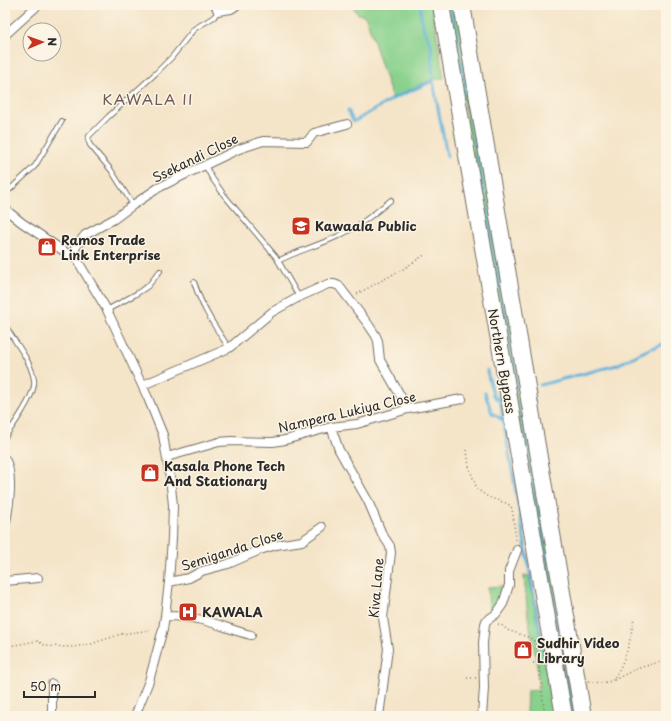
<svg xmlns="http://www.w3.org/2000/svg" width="671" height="721" font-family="'Playpen Sans',sans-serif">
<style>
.green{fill:#88d18c;stroke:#5a7e5c}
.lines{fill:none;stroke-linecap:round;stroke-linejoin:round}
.stream{stroke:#60b3dc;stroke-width:3}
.service-casing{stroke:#716c62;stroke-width:6}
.minor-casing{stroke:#716c62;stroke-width:10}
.motorway-casing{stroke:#716c62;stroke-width:18}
.path{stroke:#716c62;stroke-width:1.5;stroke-dasharray:1 3;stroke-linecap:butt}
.service{stroke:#fff;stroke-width:4}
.minor{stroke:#fff;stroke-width:8}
.motorway{stroke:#fff;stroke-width:16}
.labels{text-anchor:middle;stroke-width:3;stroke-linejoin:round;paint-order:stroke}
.street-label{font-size:13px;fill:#2b2b2b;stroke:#fcf5e5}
.poi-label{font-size:13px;font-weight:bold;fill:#2b2b2b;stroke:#fcf5e5;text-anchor:start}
.quarter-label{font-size:15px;letter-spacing:1px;fill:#6f5b58;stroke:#fcf5e5}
</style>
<rect width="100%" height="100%" fill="#fcf5e5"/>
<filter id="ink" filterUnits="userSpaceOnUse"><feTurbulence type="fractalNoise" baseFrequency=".025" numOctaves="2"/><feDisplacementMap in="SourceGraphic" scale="8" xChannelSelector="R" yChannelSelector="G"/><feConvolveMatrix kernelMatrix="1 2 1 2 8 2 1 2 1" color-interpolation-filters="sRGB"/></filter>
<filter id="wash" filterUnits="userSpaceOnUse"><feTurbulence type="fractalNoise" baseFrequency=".012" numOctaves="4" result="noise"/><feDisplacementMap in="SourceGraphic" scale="16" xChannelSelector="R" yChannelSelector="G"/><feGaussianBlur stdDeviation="0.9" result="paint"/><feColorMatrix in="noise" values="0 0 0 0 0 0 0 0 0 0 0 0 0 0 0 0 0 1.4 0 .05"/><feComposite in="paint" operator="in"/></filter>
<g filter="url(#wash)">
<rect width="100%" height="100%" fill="#f4e4c8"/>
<path class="green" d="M352,5H432L444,78L431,80L392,98L366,17L357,13Z
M447,5H457L578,716H569Z
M524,576H529L553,708V716H526L527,691L539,690L537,664L528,617Z
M505,586C504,599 499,607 489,615L488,587Z"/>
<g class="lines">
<path class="stream" d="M420,5L421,16L424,30L431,44L433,81L447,156
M451,5L518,388
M348,110L353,121H355L396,97L433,81
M487,370C488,379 492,386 493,395L500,402
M540,385L617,365L649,349L666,343
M485,393L492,413L503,420
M499,395L555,716
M520,402L573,716"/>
</g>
</g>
<g filter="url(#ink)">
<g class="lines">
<defs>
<path id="service" d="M205,165L212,178L224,195L276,257L299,297
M5,194L35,166L62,121
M133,205L111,170L90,145L88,140L89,136L108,117L156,73L172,57L194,29L214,17L218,11
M278,261C297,251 317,246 336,237C357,228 374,214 391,200
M194,282C202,308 214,325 229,348
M107,310L136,294L148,286L160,271
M5,325C15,343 31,360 34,380C37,393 13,426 5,437"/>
<path id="minor" d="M215,5L218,11L231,9L237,5
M5,35L38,5
M5,209L21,222L68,254L76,258L107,310L148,398L163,435L170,478L173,505L172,538L169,582L165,616L163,629L149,681L135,716
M76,258L75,248L85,235L114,219L133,205L158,188L180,177L239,149L263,141L307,142L314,133L347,124
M143,385L229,348L272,312L299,297L328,284H334L339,286L368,324L376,336L378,341L380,360L408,409
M331,427L339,450L368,501L382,534L390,546L391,553L383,618L388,649L379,716
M167,457L219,442L231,441L273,442L285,440L331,427L357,424L408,409L462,399
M5,459C14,474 9,509 5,526
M5,581L38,578
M169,582L189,578L202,571L228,564L260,550L276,545L302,541L322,527
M165,616C178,616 190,617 202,620C219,624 234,631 251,635
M52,684V716
M482,716L484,688L483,643L485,624L486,621L496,614L503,604L509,585V571L517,550"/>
<path id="motorway" d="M441,5L564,716
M462,5L583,716"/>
</defs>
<use href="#service" class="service-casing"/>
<use href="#minor" class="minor-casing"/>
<use href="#motorway" class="motorway-casing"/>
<path class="path" d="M357,294L403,269L426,254
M467,450L469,467L477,489L488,497L506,503L511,506L513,514L516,541
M498,624L503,626L507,630L531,638L535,642L538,655L539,669L545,716
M9,646L37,641L46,646L73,647L91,644L121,634L153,630
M533,663H543
M467,678H476
M614,680L636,669L666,660
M589,681L600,683L612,681C627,659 630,642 634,617"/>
<use href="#service" class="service"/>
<use href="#minor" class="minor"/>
<use href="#motorway" class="motorway"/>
</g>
</g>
<defs>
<symbol id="school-square" viewBox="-11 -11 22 22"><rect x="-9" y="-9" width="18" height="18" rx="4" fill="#c8321e" stroke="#fcf5e5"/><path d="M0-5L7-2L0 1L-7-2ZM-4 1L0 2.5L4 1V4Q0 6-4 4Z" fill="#fff"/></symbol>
<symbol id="shop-square" viewBox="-11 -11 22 22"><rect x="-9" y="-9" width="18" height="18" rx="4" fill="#c8321e" stroke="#fcf5e5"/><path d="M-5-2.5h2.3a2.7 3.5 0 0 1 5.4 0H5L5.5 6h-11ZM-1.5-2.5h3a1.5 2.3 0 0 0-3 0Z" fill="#fff"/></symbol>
<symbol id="hospital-square" viewBox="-11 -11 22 22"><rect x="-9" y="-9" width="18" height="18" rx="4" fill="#c8321e" stroke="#fcf5e5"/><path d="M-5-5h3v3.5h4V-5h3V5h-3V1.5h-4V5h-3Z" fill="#fff"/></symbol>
</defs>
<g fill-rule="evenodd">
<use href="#school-square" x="290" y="215" width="22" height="22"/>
<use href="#shop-square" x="36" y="236" width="22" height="22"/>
<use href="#shop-square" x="139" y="462" width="22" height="22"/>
<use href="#hospital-square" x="177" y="601" width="22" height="22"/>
<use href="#shop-square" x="512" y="639" width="22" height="22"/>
</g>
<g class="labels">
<g class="street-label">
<text transform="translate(195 158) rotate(-26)" y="5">Ssekandi Close</text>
<text transform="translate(502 361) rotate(80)" y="5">Northern Bypass</text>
<text transform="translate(347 412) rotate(-13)" y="5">Nampera Lukiya Close</text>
<text transform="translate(232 550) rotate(-18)" y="5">Semiganda Close</text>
<text transform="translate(376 588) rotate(-85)" y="5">Kiva Lane</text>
</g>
<g class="poi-label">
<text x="315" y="231">Kawaala Public</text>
<text x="61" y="245">Ramos Trade<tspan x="61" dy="15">Link Enterprise</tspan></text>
<text x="164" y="471">Kasala Phone Tech<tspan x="164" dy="15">And Stationary</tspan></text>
<text x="202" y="617">KAWALA</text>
<text x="537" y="648">Sudhir Video<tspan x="537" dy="15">Library</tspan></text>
</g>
<g class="quarter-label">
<text x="148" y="105">KAWALA II</text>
</g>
</g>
<rect width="671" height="721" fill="none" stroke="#fcf5e5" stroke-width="20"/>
<g transform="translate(42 42) rotate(88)"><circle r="19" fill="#fcf5e5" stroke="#a8a49b"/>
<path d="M0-3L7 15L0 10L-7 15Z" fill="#c8321e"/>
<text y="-6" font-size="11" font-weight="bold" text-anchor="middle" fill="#2b2b2b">N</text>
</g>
<path d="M24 691v6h71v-6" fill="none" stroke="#2b2b2b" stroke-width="2"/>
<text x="30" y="691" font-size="12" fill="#2b2b2b" stroke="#fcf5e5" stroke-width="3" paint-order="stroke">50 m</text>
</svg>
